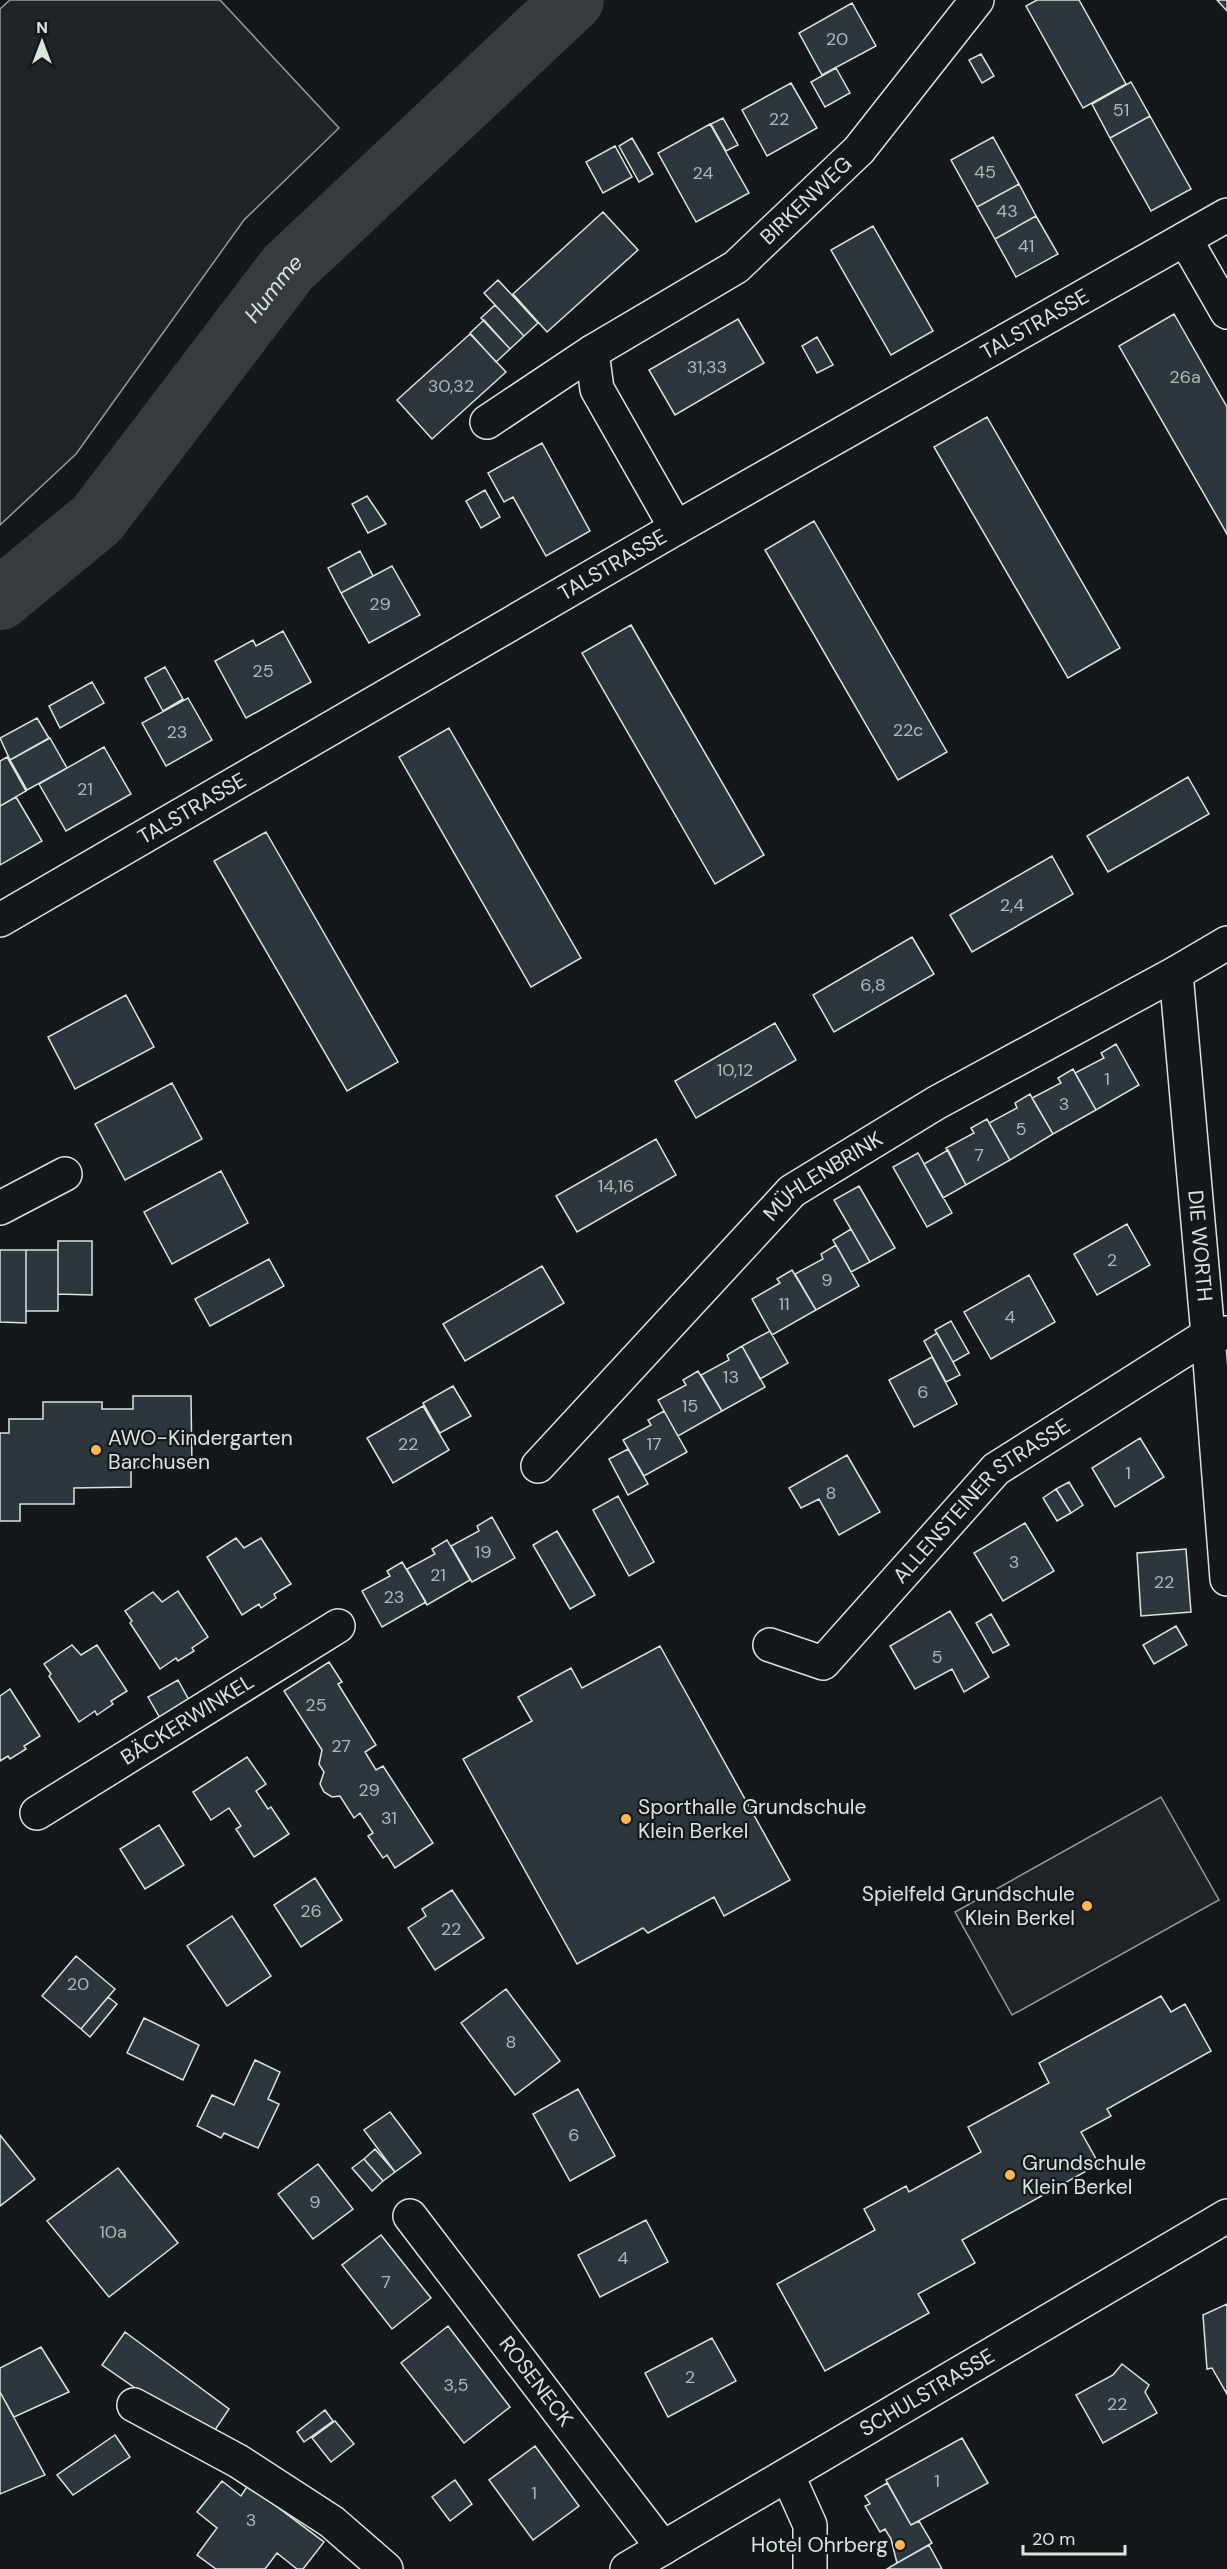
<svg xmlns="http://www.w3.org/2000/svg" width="1227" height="2569" font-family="'DM Sans',sans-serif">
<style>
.grass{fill:#202428;stroke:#939e99;stroke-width:1.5}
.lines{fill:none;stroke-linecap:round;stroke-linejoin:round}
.river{stroke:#363b3e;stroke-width:62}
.building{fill:#2c363c;stroke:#d8e6dc;stroke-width:1.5}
.minor-casing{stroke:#d8e6dc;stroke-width:36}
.minor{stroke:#14181c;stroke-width:33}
.poi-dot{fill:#ffb74d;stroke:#14181c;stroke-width:2}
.labels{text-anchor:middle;stroke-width:4.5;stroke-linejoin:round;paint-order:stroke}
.number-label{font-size:18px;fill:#adbab4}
.street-label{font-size:21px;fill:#d8e6dc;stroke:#14181c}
.poi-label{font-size:21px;fill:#d8e6dc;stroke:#14181c;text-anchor:start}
.water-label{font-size:22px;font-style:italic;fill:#d8e6dc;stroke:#14181c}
</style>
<rect width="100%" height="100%" fill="#14181c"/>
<path class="grass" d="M10,0H220L339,128L244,220L76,454L0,525V9Z
M1161,1797L1219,1900L1012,2015L955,1912Z"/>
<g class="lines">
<path class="river" id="s1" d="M0,599L97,519L288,268L573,0"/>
</g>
<path class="building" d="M1037,0H1079L1126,84L1083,108L1026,6Z
M1217,0H1227V11Z
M852,3L876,46L822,75L799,33Z
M981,54L994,76L982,83L969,60Z
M836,68L850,93L825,107L811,82Z
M1131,82L1150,116L1110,138L1092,104Z
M791,83L817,128L767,156L742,110Z
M1150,116L1191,189L1151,211L1110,138Z
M723,118L738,145L726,151L711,124Z
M710,124L749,193L696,222L658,153Z
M993,137L1019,184L977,207L951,160Z
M632,138L653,174L639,182L619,146Z
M615,146L632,177L603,193L586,162Z
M1019,184L1036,216L995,239L977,207Z
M603,212L638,250L547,332L513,294Z
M1036,216L1058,254L1016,277L995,239Z
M873,226L933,331L891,355L831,250Z
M498,280L538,323L524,336L484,293Z
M495,305L524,336L510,349L481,318Z
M1174,314L1227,407V534L1119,346Z
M738,319L764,363L675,415L649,370Z
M484,320L510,349L496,362L470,333Z
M470,334L506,372L432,439L397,400Z
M817,337L833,365L817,373L802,346Z
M987,417L1120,648L1068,678L934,447Z
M542,443L590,531L546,556L513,497L504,502L488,473Z
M485,490L500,517L481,528L466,501Z
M367,496L386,524L368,533L352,504Z
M814,521L947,752L898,780L765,550Z
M360,551L373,576L341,593L328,568Z
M392,566L420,615L369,643L341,593Z
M631,625L764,855L715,884L582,653Z
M283,631L311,682L246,718L215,661L253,640L256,646Z
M165,667L183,699L163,711L145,678Z
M92,682L104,703L60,728L49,706Z
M188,698L212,740L166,766L142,723Z
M37,718L49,738L10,760L0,738Z
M449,728L581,958L531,987L399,757Z
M50,738L67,768L27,790L10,760Z
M104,747L131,794L66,831L39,784Z
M7,757L26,791L0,806V761Z
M1188,777L1209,814L1108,872L1087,836Z
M16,797L42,841L0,865V806Z
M266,832L398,1062L347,1091L214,861Z
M1052,856L1073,894L972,952L950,915Z
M912,937L934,974L834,1032L813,995Z
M126,995L154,1047L75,1089L48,1037Z
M775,1023L796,1060L696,1118L675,1081Z
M1116,1044L1139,1085L1096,1110L1075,1073L1104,1058L1101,1053Z
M1073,1069L1096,1110L1053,1134L1032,1098L1061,1083L1058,1078Z
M172,1083L202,1139L125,1180L95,1124Z
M1030,1094L1053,1134L1010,1160L989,1123L1017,1108L1015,1103Z
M987,1119L1010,1160L966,1185L946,1148L974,1133L971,1128Z
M656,1139L676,1175L577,1232L556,1196Z
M948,1150L966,1185L943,1198L924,1164Z
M918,1153L952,1213L927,1227L893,1167Z
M221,1171L248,1223L172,1264L144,1212Z
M859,1186L895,1248L870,1262L834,1200Z
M1127,1224L1150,1265L1097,1295L1074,1254Z
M851,1229L870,1262L851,1272L833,1240Z
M58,1241H92V1295L58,1294Z
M836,1245L859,1286L816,1310L795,1274L823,1259L821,1254Z
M0,1250H26V1323L0,1322Z
M26,1250H58V1311H26Z
M269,1259L284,1286L210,1326L195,1299Z
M542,1266L564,1303L465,1361L443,1324Z
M792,1270L816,1310L772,1335L752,1299L780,1283L777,1279Z
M1029,1275L1055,1322L991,1359L964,1312Z
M951,1321L969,1353L953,1362L935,1330Z
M770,1331L788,1363L760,1379L742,1346Z
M937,1333L960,1375L946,1382L924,1341Z
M742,1346L765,1387L722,1411L701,1375L729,1360L727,1355Z
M932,1357L957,1404L914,1427L889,1380Z
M698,1371L722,1411L678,1436L658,1400L686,1385L683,1380Z
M453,1386L471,1416L440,1433L423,1403Z
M133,1396H191L192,1467H131V1487L74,1488V1504H20V1521H0V1433H9V1419H43V1402H102V1409H133Z
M423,1406L449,1450L393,1483L367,1438Z
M664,1411L687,1452L644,1476L623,1440L651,1425L648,1420Z
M1140,1438L1164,1477L1115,1507L1092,1468Z
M628,1449L648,1484L628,1495L609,1459Z
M847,1455L880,1512L839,1535L819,1499L801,1508L789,1488Z
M1069,1482L1083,1505L1071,1513L1056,1489Z
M1056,1489L1071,1513L1057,1521L1043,1498Z
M618,1496L654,1562L629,1576L593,1510Z
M492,1517L515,1558L472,1582L451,1546L479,1531L477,1526Z
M1025,1523L1054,1571L1003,1601L974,1553Z
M557,1531L595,1595L570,1609L533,1545Z
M236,1538L244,1548L261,1538L291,1584L274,1594L276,1598L261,1608L259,1604L242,1615L207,1557Z
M447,1540L470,1580L427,1605L407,1569L435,1554L432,1549Z
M1186,1549L1191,1612L1141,1616L1137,1553Z
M402,1562L426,1602L382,1627L362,1591L390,1576L387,1571Z
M178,1591L208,1637L192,1648L194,1651L178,1661L176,1658L160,1669L130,1623L132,1621L125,1611L153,1592L162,1602Z
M950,1611L989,1677L964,1692L952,1669L915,1689L890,1646Z
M991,1614L1009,1645L993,1653L976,1623Z
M1176,1626L1187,1645L1154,1664L1143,1645Z
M72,1645L81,1655L97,1645L127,1691L111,1701L113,1704L97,1715L95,1711L79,1722L49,1676L51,1674L44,1664Z
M660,1646L790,1880L724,1916L714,1897L648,1933L643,1928L577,1964L463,1759L532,1721L518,1697L571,1668L582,1688Z
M329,1662L342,1682L338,1684L376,1745L365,1752L376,1770L383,1766L433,1843L395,1868L387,1855L383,1858L368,1836L373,1833L360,1813L354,1818L340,1796L332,1797L324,1792L320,1784L324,1772L319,1764L322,1750L284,1691Z
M178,1680L190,1702L160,1718L148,1697Z
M10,1689L40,1736L24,1746L26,1749L10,1759L8,1756L0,1761V1696Z
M247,1757L266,1784L256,1791L268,1809L271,1807L289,1834L254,1857L236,1829L241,1826L229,1808L211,1820L193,1792Z
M159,1825L184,1865L145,1889L120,1849Z
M315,1878L342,1920L301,1947L274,1905Z
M452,1890L484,1938L435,1970L408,1928L426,1916L422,1909Z
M232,1916L271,1976L227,2006L187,1946Z
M76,1956L115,1989L81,2029L42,1996Z
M506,1989L560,2061L515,2095L461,2023Z
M1161,1996L1171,2012L1185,2004L1211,2051L1107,2109L1111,2116L1081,2132L1099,2164L962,2240L975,2263L918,2294L929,2313L825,2371L777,2284L875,2230L864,2209L906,2186L909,2192L981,2152L968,2127L1049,2083L1039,2063Z
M108,1997L117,2004L90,2037L81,2029Z
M144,2018L199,2045L183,2080L127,2053Z
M255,2060L280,2072L268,2099L279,2104L258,2148L224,2133L221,2138L197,2126L212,2095L234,2105Z
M578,2089L615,2156L570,2181L533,2114Z
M390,2112L421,2153L395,2172L364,2130Z
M0,2135L35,2179L0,2206Z
M375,2149L395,2172L383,2181L364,2159Z
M364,2159L383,2181L372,2191L352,2168Z
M318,2164L353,2209L313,2239L278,2194Z
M118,2168L178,2243L109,2297L47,2221Z
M646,2220L668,2262L600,2297L578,2255Z
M381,2235L431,2298L392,2329L342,2265Z
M1227,2304V2394L1212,2368L1207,2369L1203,2315Z
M448,2326L510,2407L464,2443L401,2363Z
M125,2332L229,2409L209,2439L102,2365Z
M712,2338L736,2381L668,2417L645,2373Z
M41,2347L69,2392L14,2417L0,2392V2368Z
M1122,2364L1149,2385L1145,2392L1157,2413L1103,2443L1076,2395L1113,2375Z
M0,2392L45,2475L0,2494Z
M325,2410L333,2421L304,2442L297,2432Z
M335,2421L354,2444L331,2462L312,2438Z
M115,2435L130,2457L73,2495L57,2475Z
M962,2438L988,2483L911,2525L886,2480Z
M535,2446L579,2506L533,2540L489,2480Z
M455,2480L472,2504L450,2521L432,2497Z
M222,2481L241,2496L248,2485L324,2542L303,2569H297L277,2553L265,2569H216L197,2555L217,2528L197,2512Z
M887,2483L911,2525L919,2521L932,2543L897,2563L891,2539L885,2529L880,2532L865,2506L870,2504L865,2496Z
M929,2545L942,2569H887L897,2563Z"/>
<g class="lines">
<defs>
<g id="minor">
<path d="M1185,239L1227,312"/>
<path d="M592,352L597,389L676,528"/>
<path id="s2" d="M487,422L592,352L736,267L859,150L977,0"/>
<path id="s3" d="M0,920L676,528L1227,215"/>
<path id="s4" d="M1227,943L1176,973L1208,1335L1227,1579"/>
<path d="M0,1208L65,1174"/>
<path id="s5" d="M538,1466L792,1191L936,1103L1176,973"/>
<path id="s6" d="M770,1645L823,1663L996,1469L1208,1335L1227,1333"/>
<path id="s7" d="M37,1813L338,1626"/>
<path id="s8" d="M410,2216L663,2548"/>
<path d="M134,2405L238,2461L332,2522L386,2569"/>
<path d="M788,2476L810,2525V2569"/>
<path id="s9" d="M627,2569L1227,2216"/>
</g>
</defs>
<use href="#minor" class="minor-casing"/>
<use href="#minor" class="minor"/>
</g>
<g class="poi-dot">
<circle cx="96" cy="1450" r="6"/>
<circle cx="626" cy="1819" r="6"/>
<circle cx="1087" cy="1906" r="6"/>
<circle cx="1010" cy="2175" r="6"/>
<circle cx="900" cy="2545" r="6"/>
</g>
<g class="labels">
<g class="number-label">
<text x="837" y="45">20</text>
<text x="1121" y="116">51</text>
<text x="779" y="125">22</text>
<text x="985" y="178">45</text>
<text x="703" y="179">24</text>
<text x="1007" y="217">43</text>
<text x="1026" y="252">41</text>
<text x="707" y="373">31,33</text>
<text x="1185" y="383">26a</text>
<text x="451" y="392">30,32</text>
<text x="380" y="610">29</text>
<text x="263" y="677">25</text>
<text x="908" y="736">22c</text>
<text x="177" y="738">23</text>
<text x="85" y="795">21</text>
<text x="1012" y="911">2,4</text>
<text x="873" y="991">6,8</text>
<text x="735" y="1076">10,12</text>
<text x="1107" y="1085">1</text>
<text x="1064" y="1110">3</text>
<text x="1021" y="1135">5</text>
<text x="979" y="1161">7</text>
<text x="616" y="1192">14,16</text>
<text x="1112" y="1266">2</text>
<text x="827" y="1286">9</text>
<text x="784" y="1310">11</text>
<text x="1010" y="1323">4</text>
<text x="731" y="1383">13</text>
<text x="923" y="1398">6</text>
<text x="690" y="1412">15</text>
<text x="408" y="1450">22</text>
<text x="654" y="1450">17</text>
<text x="1128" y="1479">1</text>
<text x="831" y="1499">8</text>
<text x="483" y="1558">19</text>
<text x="1014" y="1568">3</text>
<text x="438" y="1581">21</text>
<text x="1164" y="1588">22</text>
<text x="394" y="1603">23</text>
<text x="937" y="1663">5</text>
<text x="316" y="1711">25</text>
<text x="341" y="1752">27</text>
<text x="369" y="1796">29</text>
<text x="389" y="1824">31</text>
<text x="311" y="1917">26</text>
<text x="451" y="1935">22</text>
<text x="78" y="1990">20</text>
<text x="511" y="2048">8</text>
<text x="574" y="2141">6</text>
<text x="315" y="2208">9</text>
<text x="113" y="2238">10a</text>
<text x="623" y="2264">4</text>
<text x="386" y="2288">7</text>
<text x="690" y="2383">2</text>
<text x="456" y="2391">3,5</text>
<text x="1117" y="2410">22</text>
<text x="937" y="2487">1</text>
<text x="534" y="2499">1</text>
<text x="251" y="2526">3</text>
</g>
<g class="street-label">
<text dy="7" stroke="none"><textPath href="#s2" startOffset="390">BIRKENWEG</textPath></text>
<text dy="7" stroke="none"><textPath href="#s3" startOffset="1194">TALSTRASSE</textPath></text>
<text dy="7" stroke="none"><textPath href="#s3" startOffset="708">TALSTRASSE</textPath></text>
<text dy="7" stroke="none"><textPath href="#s3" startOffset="222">TALSTRASSE</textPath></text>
<text dy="7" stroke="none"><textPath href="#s5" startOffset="408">MÜHLENBRINK</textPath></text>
<text dy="7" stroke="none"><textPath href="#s4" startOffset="333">DIE WORTH</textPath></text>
<text dy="7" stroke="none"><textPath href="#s6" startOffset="284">ALLENSTEINER STRASSE</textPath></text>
<text dy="7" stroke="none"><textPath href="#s7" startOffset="177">BÄCKERWINKEL</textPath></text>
<text dy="7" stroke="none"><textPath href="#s8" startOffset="208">ROSENECK</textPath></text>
<text dy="7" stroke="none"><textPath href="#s9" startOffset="348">SCHULSTRASSE</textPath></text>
</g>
<g class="poi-label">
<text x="108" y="1445">AWO-Kindergarten<tspan x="108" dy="24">Barchusen</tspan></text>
<text x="638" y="1814">Sporthalle Grundschule<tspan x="638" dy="24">Klein Berkel</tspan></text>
<text x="1075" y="1901" text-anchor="end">Spielfeld Grundschule<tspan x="1075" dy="24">Klein Berkel</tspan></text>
<text x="1022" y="2170">Grundschule<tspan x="1022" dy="24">Klein Berkel</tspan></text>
<text x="888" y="2552" text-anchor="end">Hotel Ohrberg</text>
</g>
<g class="water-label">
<text dy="8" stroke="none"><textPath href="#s1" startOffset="416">Humme</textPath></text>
</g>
</g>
<g transform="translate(42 42)" stroke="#14181c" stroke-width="4.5" paint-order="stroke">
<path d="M0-4.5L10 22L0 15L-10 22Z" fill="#d8e6dc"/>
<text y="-9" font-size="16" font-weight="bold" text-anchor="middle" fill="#d8e6dc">N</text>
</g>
<path d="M1023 2545v9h102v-9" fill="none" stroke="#d8e6dc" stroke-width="3"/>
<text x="1032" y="2545" font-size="18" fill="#d8e6dc" stroke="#14181c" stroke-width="4.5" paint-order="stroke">20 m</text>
</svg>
